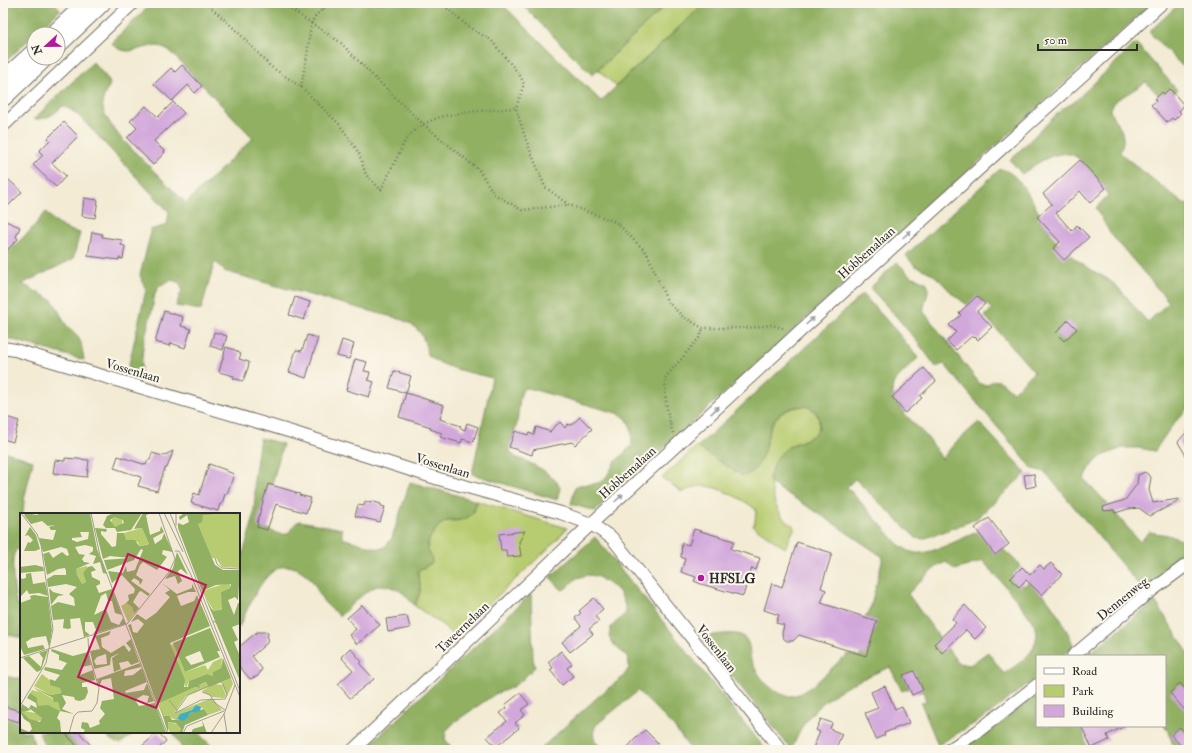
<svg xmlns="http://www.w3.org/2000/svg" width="1192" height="753" font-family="'IM FELL Double Pica',serif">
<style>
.green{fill:#b7cc70;stroke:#717c4e}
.forest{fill:#91b062;stroke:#5e6e46;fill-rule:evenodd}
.building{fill:#d2a8db}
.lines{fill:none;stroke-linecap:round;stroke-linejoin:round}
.minor-casing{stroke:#716e66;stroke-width:14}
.primary-casing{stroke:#716e66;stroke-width:20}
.path{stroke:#716e66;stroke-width:2.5;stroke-dasharray:1 3;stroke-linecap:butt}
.minor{stroke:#fff;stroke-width:12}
.primary{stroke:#fff;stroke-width:18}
.oneway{fill:#a0a0a0}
.poi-dot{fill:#b5179e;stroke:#fbf7ec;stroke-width:1.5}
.labels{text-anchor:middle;stroke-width:4;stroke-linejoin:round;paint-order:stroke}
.street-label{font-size:13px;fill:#2b2b2b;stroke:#fbf7ec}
.poi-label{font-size:13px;font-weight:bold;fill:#2b2b2b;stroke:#fbf7ec;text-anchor:start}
.inset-road{fill:none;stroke:#a39e90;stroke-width:1}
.view{fill:#c2185b;fill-opacity:0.15;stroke:#c2185b;stroke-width:2}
.inset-edge{fill:none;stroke:#2b2b2b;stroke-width:2}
</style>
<rect width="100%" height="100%" fill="#fbf7ec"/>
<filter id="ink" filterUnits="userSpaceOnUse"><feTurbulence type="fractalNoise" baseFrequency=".025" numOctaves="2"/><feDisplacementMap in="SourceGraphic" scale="8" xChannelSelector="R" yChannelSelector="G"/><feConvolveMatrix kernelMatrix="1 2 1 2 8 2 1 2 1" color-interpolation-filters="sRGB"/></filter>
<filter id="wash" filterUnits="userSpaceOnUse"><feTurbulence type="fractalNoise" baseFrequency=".012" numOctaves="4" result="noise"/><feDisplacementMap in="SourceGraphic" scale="16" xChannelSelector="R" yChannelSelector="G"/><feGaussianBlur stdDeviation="0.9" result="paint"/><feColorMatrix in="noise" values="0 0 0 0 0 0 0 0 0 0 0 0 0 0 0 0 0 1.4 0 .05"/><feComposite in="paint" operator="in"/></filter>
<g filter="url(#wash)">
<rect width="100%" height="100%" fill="#f3ebd4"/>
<path class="green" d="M668,3H705L616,86L598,70Z
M807,406C813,410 819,414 819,422C819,442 798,439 787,448C783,452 773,471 769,478L775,504L783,518L795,527L785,548L753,526L755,522L756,510C747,501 716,485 703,486C696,486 689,489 682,492L662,478L697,446L742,476C744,475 748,474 751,473C755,470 757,466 759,461C772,432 766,409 807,406Z
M477,501L567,528L554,543L454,637L444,626L415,606C417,599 422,591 420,584C419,578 418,578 418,571L428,565L430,555C424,544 433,529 443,523C449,519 455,522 461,520C465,519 470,514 474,512Z"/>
<path class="forest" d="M3,3H55L60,10L3,64Z
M152,3H501L601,101L705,3H1147L1149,6L595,511L571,504L575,488L579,485L594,484L601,482L607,476L615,462L632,445C631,431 633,422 620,414L528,388L523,389L520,397L517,424L510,444V451L515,457L526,461L543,470L557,482L560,488L557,500L472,474L492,378C469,372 446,369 427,355C425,335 418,326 400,319L295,291L224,271L215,261L201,310L176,306L182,290L180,283L172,280L166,282L159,287L155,293L152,310L144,340L140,377L127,373L146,290L140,275L150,236V230L167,225L169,212L81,118L71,110L63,106C54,114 47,120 34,119L93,62L108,79L110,84C108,89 104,94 103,99C100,113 113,127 120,137L186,203L253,138L169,50C166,49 162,46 157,46C139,46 127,59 111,43Z
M520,3H668L592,75Z
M1180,3H1189V73L1149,32Z
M1136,43L1177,90L1166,103L1146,82L1122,97L1116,100L1110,110C1113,120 1123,128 1123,137C1124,142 1121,148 1120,153L1185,205L1189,201V408C1175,420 1165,435 1155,451L1138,448H1122L1102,456L1092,465L1084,479L1103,499L1140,542L1149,532L1168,535L1189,543V553L1143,590L1045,472L1033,469L944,364L936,367C916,339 894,313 870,288L897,262L911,276L926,282L928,286V292L923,311L980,384L987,385C999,375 1003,384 1013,392L1034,372L985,316L992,309L978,297L970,307C964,302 957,298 952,293C946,288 942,281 936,277C923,266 917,272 906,255L1000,169C1024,172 1039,219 1053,237C1062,250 1076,260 1090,269C1098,274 1106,277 1113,283C1126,294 1136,310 1148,322L1169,302L1110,233L1096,208L1108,195C1102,186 1095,178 1088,170C1085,166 1082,161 1078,158C1061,145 1036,164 1022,174L1010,160L1062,109L1073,103Z
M46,212C57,225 63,229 80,233L73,259L22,284L52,300L57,307L63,320L67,326L77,335L81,343L84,360L3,337V256L28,233Z
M863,294L898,333L918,358C911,365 894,379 892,388C891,404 916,425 926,436C932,443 937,451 942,459L954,444L979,422L1026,473L976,519L938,534L922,539L916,538L855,479L847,487L898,544C904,548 909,552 916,553C931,555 964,537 979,531L983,527L1005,551L1021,566L1012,575L1024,586L1032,580C1050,601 1064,621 1074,647L1062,656H1037V677L985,717L938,745L921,703L926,701L923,691L917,693L914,686L902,691L890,667C861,679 829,692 809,717C801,726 797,739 791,749L702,639C706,638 710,635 714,635C720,634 736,633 741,635C751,640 749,652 751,660C754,668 759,675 764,681C770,688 781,696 790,696C806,696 831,669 842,658L845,659L847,654L860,657L865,639L855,635L870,610L883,557L815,511L770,483C769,477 770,474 773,468C776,459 778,455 786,449C798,440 827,438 818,416C810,397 781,409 773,421C771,424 770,427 770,430C764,447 763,472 742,476L697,447ZM983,561C994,574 1035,618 1037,632C1037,638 1035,645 1032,650C1026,660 1013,667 1004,674L988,652L970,665L958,663L908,594C917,584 934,566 946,562L955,570Z
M260,438L283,444L262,520V525C267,529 284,539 289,532C294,527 292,524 300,521L342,529V538L379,549L385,547L392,538L410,482L477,501C474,512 471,519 459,520C456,521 453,520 450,520C440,522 432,533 428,542C425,550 433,555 432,563L418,571C418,578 419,578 420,584C422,591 417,600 415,606C410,601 405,594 399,590C394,588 386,585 381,585C368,587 349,607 340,616C335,612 329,607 324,602C319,595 316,585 310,578C272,541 252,601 239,627V568L253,520L255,498L254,479Z
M3,451L33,461L24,500L23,514H21V547C18,549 15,550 14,554C11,563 14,595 17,605L21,606V638L3,633Z
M595,537L766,750H691L674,727L638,691L596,725C590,737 596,741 602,750H539L600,695L623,677L629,668L628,657L615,646L609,637L611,627L626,613L624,602L619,591L597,576L587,575L577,578L565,589L562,590L550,577Z
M531,594L533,659L535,667L523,679L511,688L495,694L456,721L446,731L445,739L453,750H364Z
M1155,601L1189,654V750H1168L1173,748L1171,737L1165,726V656L1087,655Z
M3,676L21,679V732H30L36,750H3Z
M1037,695V726H1080L1083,731L1087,750H960L1000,724L1007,717Z
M39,732H69L85,750H46Z
M104,732H136L121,743C112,742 109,739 104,732Z
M173,732H200L201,736L216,750H183Z"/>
<g id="blocks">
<path class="building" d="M182,65L202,86L195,93L188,85L172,101L154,84L171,68L175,72Z
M1169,89L1172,91L1183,104L1182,108L1179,111L1181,113L1174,120L1172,118L1167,122L1151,105L1156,101L1155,99L1162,92L1164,94Z
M173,102L184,113L154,141L165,152L153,165L127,138L137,128L130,121L146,106L158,117Z
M64,122L78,136L52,163L66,176L56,187L33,165L43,155L39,151L50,140L48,138Z
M1080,160L1106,188L1090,203L1080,191L1056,213L1072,231L1077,225L1089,237L1064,260L1053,248L1060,242L1037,217L1052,204L1043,194Z
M8,179L22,192L3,211V184Z
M84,198L98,200L95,218L82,216Z
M3,220L20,227L16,237L18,239L3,254Z
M92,232L102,234V237L122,240L121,245L125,246L123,259L119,258V260L88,256Z
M977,296L985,304L977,311L992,327L978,340L975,337L974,338L972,336L956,350L947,341L956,332L949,325L961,315L959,313Z
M295,297L310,302L304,320L289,315Z
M164,311L183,317L181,326L191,329L185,348L171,343L170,346L155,342Z
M1068,320L1077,329L1064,341L1056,333Z
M214,332L227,336L223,350L210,346Z
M307,335L318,338L306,378L289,372L296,350L302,351Z
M342,340L354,344L349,359L337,356Z
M226,347L235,350L241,354L239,359L249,362L248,368L243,381L233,378L234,376L219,372Z
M355,359L367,362L364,371L370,372L368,380L374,382L369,397L346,390Z
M924,368L936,381L920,396L922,398L905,413L892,397Z
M394,371L411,376L406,393L389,388Z
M406,393L444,405L440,419L461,426L460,428L465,430L467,423L478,427L473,442L462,439L461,443L440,437L442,433L430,429L431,427L399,417Z
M3,416L19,421L13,442L3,439Z
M580,417L592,429L575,445L572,442L552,446L533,450L532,455L509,447L515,431L528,435L529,433L534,435L536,427L551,432L550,431L560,422L565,428L568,424L570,426Z
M1189,429V461L1178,442Z
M173,451L167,468H165L157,491L138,486L141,477L114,468L118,456L146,465L148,460H150L152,453L163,456Z
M65,458L89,460L87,477L53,473L55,460L65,461Z
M209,464L226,470V471L234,474L227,494H225L222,504H220L218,511L191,503L194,493L199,495Z
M1145,472L1151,477L1149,490L1153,503L1179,499V501L1150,516L1139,508L1128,509L1115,513L1114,510L1104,511L1103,507L1125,500L1137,484L1138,475Z
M1034,474L1036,486L1026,488L1024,475Z
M268,484L295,492V493L300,494L299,495L311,498L306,513L276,504L267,530L257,527L258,523H257Z
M365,501L371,503V501L381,504V506L385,507L380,522L355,516L358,505L364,506Z
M989,518L1009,544L995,555L975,528Z
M694,529L734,541L731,549L760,558L756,570L752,568L743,596L701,584L694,581L696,577L681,572L685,559L681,557L682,543L689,545Z
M525,531L519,542L521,556L507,557L506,550H501L499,534Z
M797,542L832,553L821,588L826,590L821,603L877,621L866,656L799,635L793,641H787L783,638L782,634L784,625L776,623L779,615L764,610L772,583L782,587Z
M1051,563L1062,574L1042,595L1026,580L1019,587L1010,579L1022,567L1030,575L1040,565L1044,569Z
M594,598L603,609L595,616L599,621L589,629L593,634L570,652L562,642L581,626L575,618L581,613L579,611Z
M362,605L380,625L357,644L349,635L356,629L347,618Z
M965,605L986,628L975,639L966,630L942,653L934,644L956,623L952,619Z
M407,616L410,628L388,632L386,619Z
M257,632H268L267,643L252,656L262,669L258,676L250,679L239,666V647Z
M350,648L362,662L360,664L374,679L350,698L338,684L353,670L341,657Z
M561,651L572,664L567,668L573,676L562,685L550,670L553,668L548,662Z
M914,671L923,690L912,695L903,675Z
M1180,683L1189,693V715L1170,693Z
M885,686L895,709L902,706L909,723L884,733L885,735L876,739L865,713L878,708L871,692Z
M520,693L529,704L521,710L525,715L515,723L519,728L496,747L487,737L507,721L500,713L507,708L505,705Z
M3,706L21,711L19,722L3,717Z
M821,719L832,723L830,729L842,734L835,750H812L820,732L816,730Z
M1081,726H1125L1107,735L1109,740L1092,748Z
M1180,727L1189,737V750H1185L1171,735Z
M645,730L665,750H625L636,738Z
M64,732H79L95,750H81Z
M158,732L166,741L157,750H138Z"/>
</g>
</g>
<g filter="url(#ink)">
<use href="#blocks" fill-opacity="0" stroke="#716e66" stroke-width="1"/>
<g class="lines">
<defs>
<path id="minor" d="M50,34L83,3
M3,77L34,49
M3,126L133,3
M3,348L15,350L295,433L439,479L561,513L591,524L612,538L781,750
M1073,656L1143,597L1189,563
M353,750L591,524L798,333L1162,3
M949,750L977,732L1037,685"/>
<path id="primary" d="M58,44L101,3
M3,97L44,58"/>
</defs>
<use href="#minor" class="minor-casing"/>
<use href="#primary" class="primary-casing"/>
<path class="path" d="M206,3L238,32L270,66L301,87L339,124L359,153L366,175L381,190L407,137L423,124L479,170L494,194L522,210L568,205
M281,3L340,42L378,81L423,124L440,117L465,112L515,108
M441,3L470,28L491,40L519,74L524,84L516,108L526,140L545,187L569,205L616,222L647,253L667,301L682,316L703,328H748L772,325L786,329
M301,87L307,55L311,24L316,15L330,3
M673,433C667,416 665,397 665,378L700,337L703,328"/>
<use href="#minor" class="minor"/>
<use href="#primary" class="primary"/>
</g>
<defs><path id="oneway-solid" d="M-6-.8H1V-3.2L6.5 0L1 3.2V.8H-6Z"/></defs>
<g class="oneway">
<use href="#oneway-solid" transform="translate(907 234) rotate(-42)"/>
<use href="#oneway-solid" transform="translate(810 321) rotate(-42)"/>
<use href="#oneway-solid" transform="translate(715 410) rotate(-43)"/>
<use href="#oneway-solid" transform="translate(619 498) rotate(-42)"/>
</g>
</g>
<circle class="poi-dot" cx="701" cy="578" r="4"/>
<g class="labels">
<g class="street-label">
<text transform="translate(866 252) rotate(-42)" y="5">Hobbemalaan</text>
<text transform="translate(133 370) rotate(16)" y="5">Vossenlaan</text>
<text transform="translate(443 465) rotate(17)" y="5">Vossenlaan</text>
<text transform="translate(627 472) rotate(-42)" y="5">Hobbemalaan</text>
<text transform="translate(1122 598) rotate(-39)" y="5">Dennenweg</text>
<text transform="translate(462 627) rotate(-44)" y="5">Taveernelaan</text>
<text transform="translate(717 648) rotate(52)" y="5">Vossenlaan</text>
</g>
<g class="poi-label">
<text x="709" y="583">HFSLG</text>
</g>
</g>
<g transform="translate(20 513)">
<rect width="220" height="220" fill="#f3ebd4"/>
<path d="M178,0H220V55L202,54L196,45H192L178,11ZM91.5 9a5.5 5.5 0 1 1 11 0a5.5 5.5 0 1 1-11 0ZM122,15L129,31L119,33L118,29L106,28L104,20ZM67,53L68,57L63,60L66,69L62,71L55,56ZM210,69V75L201,79L203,95L194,98L182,78ZM106,90L112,94L114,101L108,109L101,93ZM154,131L165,159L185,152L188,157L193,149L202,145L201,155L193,159V163L187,161L169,168L166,175L151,132ZM22,161L40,175L41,180L31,182L14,173ZM211,165L213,171L207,183L201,169ZM187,169L189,174L166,183L154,200L192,185L202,197L188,202L184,196L176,192L172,197L160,201L157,207L143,202L137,191L139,189L175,174L179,175V172ZM194,171L202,172L206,183L204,185L192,184L182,178ZM13,174L38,189L40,198L18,193L17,186L10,180L12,177L19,179ZM4,198L21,201L22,207L14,209L2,199ZM149,209L157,211L161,216L159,220H150L146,211Z" fill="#b7cc70"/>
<path d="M6,0L17,2L20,0H70L77,36L87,61L83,60L80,49L73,51L76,43L69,41L73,38V34L65,32L55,34L59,41L65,42L62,46L64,49L70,50L56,56L57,61L62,71L66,69L63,60L68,54L72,53L76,57L71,59L72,64L80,68V71L76,73L79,80L92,76L102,102L95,100L92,88H88L86,80L81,83L74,102L86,96L91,109L99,112L103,105L106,111L73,121L76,117L73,109H65V118L70,122L64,124L60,105L50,106L51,115L48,116L43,115L44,106L33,107L31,93L38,89L55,93L54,85L49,81L57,74L46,71L28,74L27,66L34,62H46V58L45,55L38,56L27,62L23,41L29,39L33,45L42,39L47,43L49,42L47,36L41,34L23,39L19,25L33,27L36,17H31L29,14L35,12L28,13L22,8L11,11L4,2ZM60,19H69L68,26L57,29L52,27V25L62,24ZM94,0H122L111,17L97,19L95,15H86L83,12L87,3ZM95,4L103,7L104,10L95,14L90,7ZM123,0H132L126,2L130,22L140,18L141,13L144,19L133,25L135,31L142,26L144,20L153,39L143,37L142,41L147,44L137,57L123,49L120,52L116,62L123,67L120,72L119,68L114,65L111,68L130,81L128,83L121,78L119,79L113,89L119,95L114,101L112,94L106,90L109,87L108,82L114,80L115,76L102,62L92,70L88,58L103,60L106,53L107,59L115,57L123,37L121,36L114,47L87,57L84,47L110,45L90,43L83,46L75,15L87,16L86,19L81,18V21L92,34L96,33L97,20H104L106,27H115L119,33L126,32L129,31L122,15L114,16ZM164,0H204L183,2L182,9L178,11L195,52L203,57H220L218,87L215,84L208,87L214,102L218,90L220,91V111L212,114L218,127L214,129L220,143V168L183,79L191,95L194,98L202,96L201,79L210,75L211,71L196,72L182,78L158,15V10L163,12L169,9L167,2L160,7L159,4ZM10,14L16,22L20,36L15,38H4L8,29L10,30L13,27L8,22L5,23ZM157,39L168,62L161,56L158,58L162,68L158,71L155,63L145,66L153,55ZM15,52L23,54L24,58L0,60V54ZM11,60L13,71L25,69L28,83L19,80L9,81L7,77L0,84V64L2,66L6,65V61ZM142,70L157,81L172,75V71L176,79H168L157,83L161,93L174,88L177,82L190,113L150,130L165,167L164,174H168L169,168L187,161L193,163V159L201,155L203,145L211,165L189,174L186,169L179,172L180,175L175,174L137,191L108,112L111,111L113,119L117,120L124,111L118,106L111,109L117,101L126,107L136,100L150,84L145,80L150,77ZM29,75L33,79L44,82L38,83L31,92ZM14,82L28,84L32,117L29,134L26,123L12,125L6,129L8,135L23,132L25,136L4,142L0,133V90L11,86L10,83ZM190,115L200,138H197L200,144L165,159L153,130ZM180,138L184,148L171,152L165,144ZM91,118L89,122L81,125L82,134L91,140L104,132L109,139L111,136L106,130L111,126L119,149L111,152L108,148L99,150L101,156L94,159L92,145L100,140L91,144L90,152L74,156L70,138L80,136L75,123ZM86,141L87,151L76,152L74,148L77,144ZM32,136L53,143L68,139L71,152L62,154L60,162L73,157L75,167L62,170V174H67L68,179L65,186L60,188L55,187L54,184L42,182L46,190L42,196L54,201L40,198L37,205L40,208L41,219L0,220V215L9,219L12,216L10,210L4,206L0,199L2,191L11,197L2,199L10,206L20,209L22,205L9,195L11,192L17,195L16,190L7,185L10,180L17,185L18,193L28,192L40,198L38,189H34L33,185L13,174L31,182L41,180L40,175L30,172V166L35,168L40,162L24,157L25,154L42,157L47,150L39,147V142L31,138ZM28,137L21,157L17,159L3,145L9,143L21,154L23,145L19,140ZM120,150L121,154L105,158L104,163L113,162L122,155L127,169L105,178L106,180L124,177L127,170L134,188L127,190L129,183L123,182L115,187L119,193L135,190L146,220H63L65,217L61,215L62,209L68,210L70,215L80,211L79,208L85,201L80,195L82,188L94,186L91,165L82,167L79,173L77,166ZM140,194L144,203H149L152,207L167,206L170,200L184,196L188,202L165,212L162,220H159L161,216L156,210L148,209V220ZM182,207L187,220H171L173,216L183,213Z" fill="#91b062" fill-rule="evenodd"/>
<path d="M176,192L181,194L180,198L170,200L168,205L163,208L157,206L160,201L172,197Z" fill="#41adbf"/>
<path class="inset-road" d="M71,0L80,43L147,220M144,0L163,39M150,0L220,178M156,0V13M155,38H159L171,62L220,184M195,45L197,51L202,55L220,56M193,108L197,110L220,100M0,145L107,111L149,59L155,46L139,0M202,169H198L168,182L155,200L181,187L205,186L207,182L203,171M182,179L190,182L195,190L205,197M149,187L157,197M0,193L26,150L33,116L21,32L17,21L1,0M49,220L54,203L58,199L72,198L77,190L79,175L69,143L68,125M163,220L167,213L204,198M191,220L204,201M207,220L204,201L215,172"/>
<path class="view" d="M108,41L186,72L136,195L58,164Z"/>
<rect width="220" height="220" class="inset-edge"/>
</g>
<rect width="1192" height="753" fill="none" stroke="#fbf7ec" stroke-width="16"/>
<rect x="1036" y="655" width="130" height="72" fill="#fbf7ec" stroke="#a8a59f"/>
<rect x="1044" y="668" width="20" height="6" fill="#ffffff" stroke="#a8a59f"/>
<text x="1072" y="675" font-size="12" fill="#2b2b2b">Road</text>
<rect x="1044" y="685" width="20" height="12" fill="#b7cc70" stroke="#a8a59f"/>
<text x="1072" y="695" font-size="12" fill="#2b2b2b">Park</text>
<rect x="1044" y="705" width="20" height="12" fill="#d2a8db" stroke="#a8a59f"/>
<text x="1072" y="715" font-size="12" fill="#2b2b2b">Building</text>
<g transform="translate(46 46) rotate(248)"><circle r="19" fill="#fbf7ec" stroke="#a8a59f"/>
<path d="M0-3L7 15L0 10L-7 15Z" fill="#b5179e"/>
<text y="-6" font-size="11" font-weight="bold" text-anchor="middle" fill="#2b2b2b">N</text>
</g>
<path d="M1038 44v6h99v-6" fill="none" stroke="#2b2b2b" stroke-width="2"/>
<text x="1044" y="44" font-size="12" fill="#2b2b2b" stroke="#fbf7ec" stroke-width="3" paint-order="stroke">50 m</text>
</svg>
